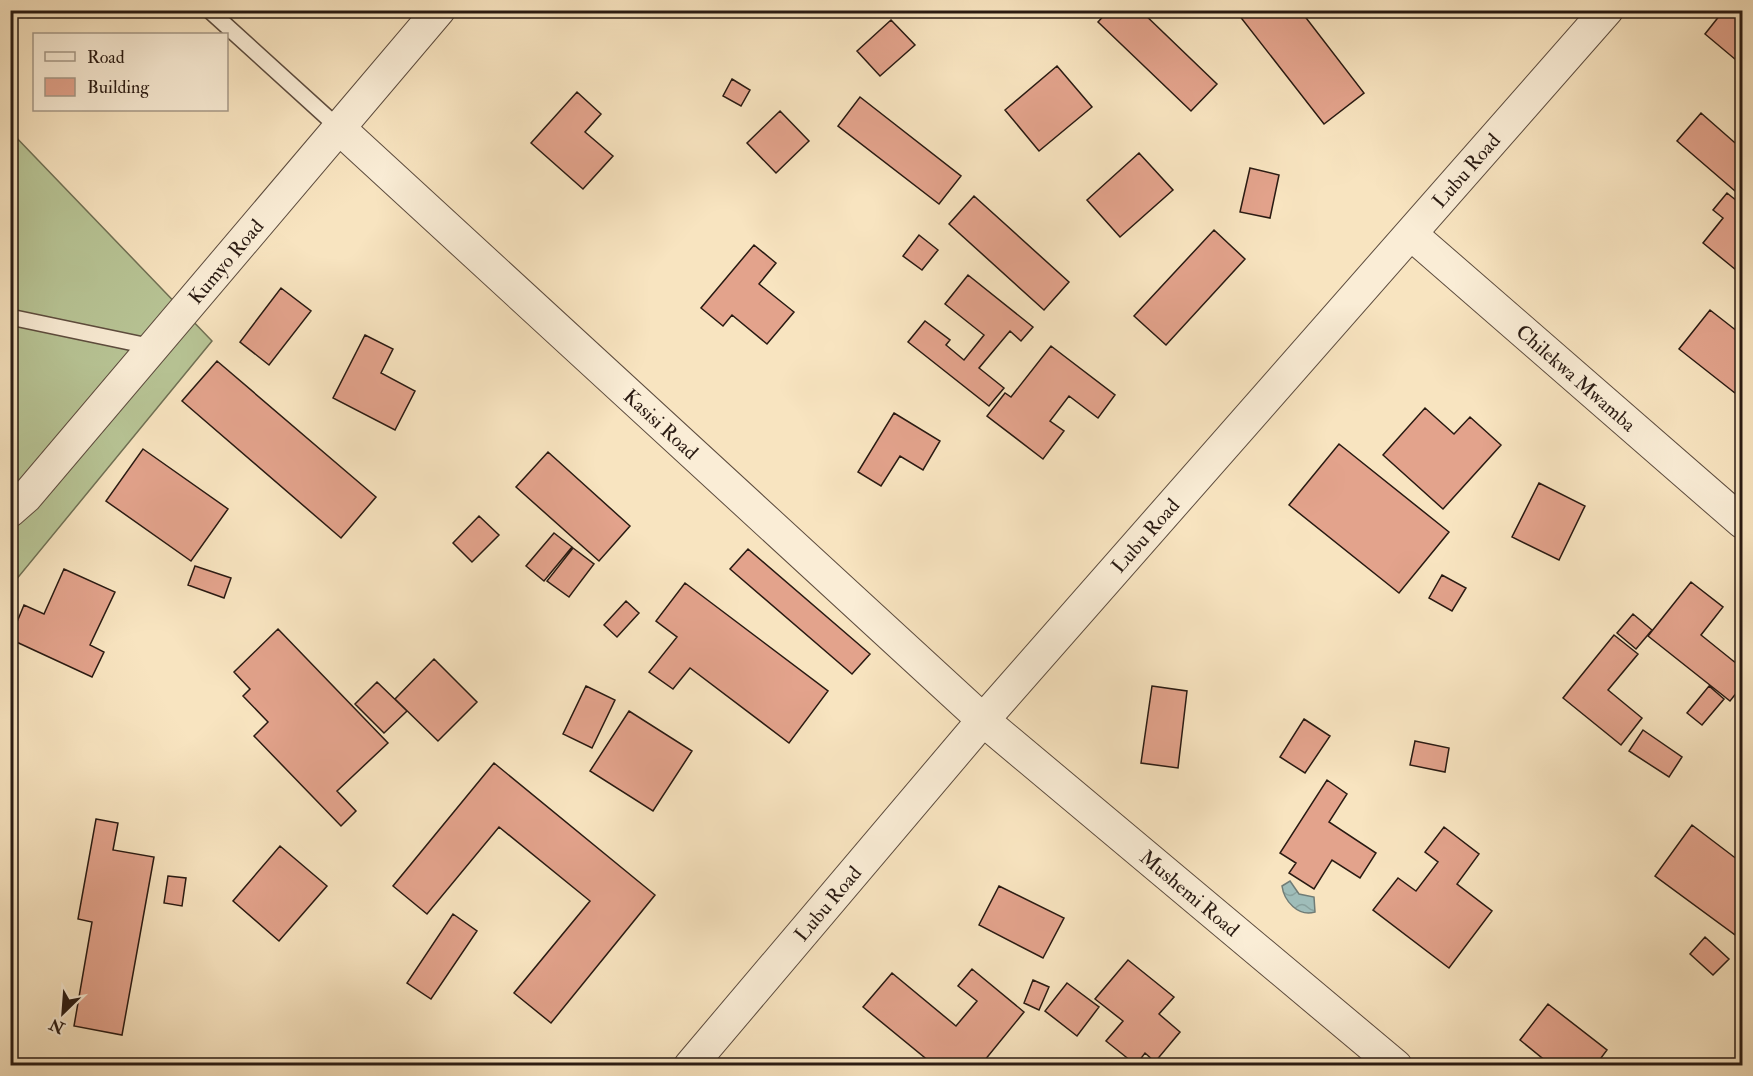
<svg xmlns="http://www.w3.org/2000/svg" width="1753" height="1076" font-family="'IM FELL Double Pica',serif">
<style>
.grass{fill:#b8c596;stroke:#707054;stroke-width:1.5}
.water{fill:url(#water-waves);stroke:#707c76;stroke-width:1.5}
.building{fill:#e3a38c;stroke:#291a12;stroke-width:1.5}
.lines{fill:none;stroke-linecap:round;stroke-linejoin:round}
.lane-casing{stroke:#5d4c3e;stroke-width:18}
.street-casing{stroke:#5d4c3e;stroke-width:34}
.lane{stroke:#faedd6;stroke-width:15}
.street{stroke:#faedd6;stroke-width:32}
.labels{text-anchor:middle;stroke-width:4.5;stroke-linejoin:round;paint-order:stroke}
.street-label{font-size:20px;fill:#291a12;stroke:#faedd6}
</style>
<defs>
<pattern id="water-waves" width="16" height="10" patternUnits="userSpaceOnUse" patternTransform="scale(1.5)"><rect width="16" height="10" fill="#9fbdb9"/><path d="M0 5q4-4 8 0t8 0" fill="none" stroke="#89a29e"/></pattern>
</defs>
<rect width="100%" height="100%" fill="#f8e4c0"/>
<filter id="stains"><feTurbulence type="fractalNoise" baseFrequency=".00333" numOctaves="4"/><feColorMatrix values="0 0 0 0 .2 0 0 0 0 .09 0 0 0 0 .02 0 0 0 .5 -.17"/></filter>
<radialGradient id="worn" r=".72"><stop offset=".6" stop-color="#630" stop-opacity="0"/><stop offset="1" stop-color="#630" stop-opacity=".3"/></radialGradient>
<path class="grass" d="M11,132L212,341L11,586Z"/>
<path class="water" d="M1290,881L1299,894L1314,897L1315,912C1298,917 1284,901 1282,886Z"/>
<path class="building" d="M731,10H774V13H731Z
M1109,10H1140L1217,84L1191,111L1098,22Z
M1235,10H1300L1364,93L1324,124Z
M1724,10H1742V65L1705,34Z
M891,20L915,45L880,76L857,51Z
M1057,66L1092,107L1039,151L1005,110Z
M732,79L750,90L741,106L723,96Z
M577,92L601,114L585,132L613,156L583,189L531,143Z
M860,97L961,176L939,204L838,126Z
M780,111L809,141L776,173L747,143Z
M1701,113L1742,149V182L1735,191L1677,141Z
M1139,153L1173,190L1120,237L1087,200Z
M1250,168L1279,175L1270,218L1240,212Z
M1727,193L1742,205V227L1739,231L1742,234V261L1736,270L1703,243L1723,218L1713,210Z
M974,196L1069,282L1044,310L949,224Z
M1214,230L1245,259L1166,345L1134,316Z
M919,235L938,250L922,270L903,256Z
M754,245L776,263L759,284L794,312L767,344L732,315L723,326L701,308Z
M968,275L1033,327L1021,341L1010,331L979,368L1004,388L989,406L908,342L925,321L950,340L946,345L964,360L984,335L945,304Z
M281,288L311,311L269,365L240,342Z
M1710,310L1742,335V394L1740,397L1679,349Z
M365,335L393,349L381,373L415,391L395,430L333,398Z
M1051,346L1115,395L1098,418L1069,396L1050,421L1064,431L1043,459L987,416L1005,393L1011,397Z
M217,361L376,497L341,538L182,401Z
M1425,408L1454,434L1470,417L1501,445L1443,509L1383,455Z
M894,413L940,441L923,470L900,456L881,486L858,472Z
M1339,444L1449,532L1399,593L1289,505Z
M143,449L228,509L191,561L106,501Z
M548,452L630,526L599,561L516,487Z
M1539,483L1585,506L1559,560L1512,537Z
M479,516L499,535L472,562L453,543Z
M554,533L572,547L544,581L526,566Z
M573,548L594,564L569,597L547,581Z
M748,549L870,654L852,674L730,569Z
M195,566L231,578L224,598L188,585Z
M64,569L115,592L90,645L104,652L92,677L10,639L24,605L44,614Z
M1442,575L1466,588L1452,611L1429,598Z
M1691,582L1723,607L1701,635L1742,668V686L1730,701L1648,636Z
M685,583L828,691L789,743L690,668L673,689L649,672L677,637L656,621Z
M626,601L639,613L617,637L604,625Z
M1633,614L1652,630L1636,649L1617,633Z
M278,629L388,743L337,791L356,811L341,826L254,736L268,722L243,696L250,689L234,672Z
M1614,635L1638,654L1608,690L1642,718L1621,745L1563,698Z
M434,659L477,702L438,741L395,699Z
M377,682L407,711L384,733L355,704Z
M586,686L615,700L592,748L563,734Z
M1152,686L1187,691L1178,768L1141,763Z
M1709,686L1724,699L1702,725L1687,713Z
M629,711L692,751L653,811L590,771Z
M1304,719L1330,736L1305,773L1280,757Z
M1643,730L1682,757L1669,777L1629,751Z
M1415,741L1449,748L1445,772L1410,765Z
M494,763L655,895L551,1023L514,993L590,901L499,827L427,914L393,886Z
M1327,780L1347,794L1329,822L1376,853L1360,878L1332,860L1314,889L1289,873L1296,863L1280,853Z
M96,819L118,823L113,850L154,857L122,1035L74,1026L92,922L78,919Z
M1692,825L1742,863V940L1655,876Z
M1444,827L1479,854L1457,884L1492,911L1449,968L1373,910L1398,878L1416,891L1438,862L1425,852Z
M280,846L327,886L279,941L233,901Z
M168,876L186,878L182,906L164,903Z
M999,886L1064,918L1043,958L979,925Z
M453,914L477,931L431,999L407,983Z
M1705,937L1729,959L1713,975L1690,954Z
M1128,960L1174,997L1159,1014L1180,1032L1155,1062L1145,1053L1136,1065L1106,1041L1123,1021L1095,999Z
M972,969L1024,1012L980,1066H935L863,1007L892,973L956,1026L977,1001L958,986Z
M1033,980L1049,987L1039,1010L1024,1003Z
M1067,983L1099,1007L1077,1036L1045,1011Z
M1548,1004L1607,1050L1595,1066H1552L1520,1040Z"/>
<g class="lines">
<defs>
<path id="lane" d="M209,10L340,129
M10,317L153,347"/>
<g id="street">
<path id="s1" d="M340,129L983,720L1396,1066"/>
<path id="s2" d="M1411,234L1742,522"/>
<path id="s3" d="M10,511L26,497L439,10"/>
<path id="s4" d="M690,1066L983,720L1607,10"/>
</g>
</defs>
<use href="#lane" class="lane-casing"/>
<use href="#street" class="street-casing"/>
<use href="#lane" class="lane"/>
<use href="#street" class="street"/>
</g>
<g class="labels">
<g class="street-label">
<text dy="7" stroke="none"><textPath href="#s4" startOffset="1185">Lubu Road</textPath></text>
<text dy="7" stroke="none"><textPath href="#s3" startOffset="330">Kumyo Road</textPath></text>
<text dy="7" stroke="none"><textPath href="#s2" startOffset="219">Chilekwa Mwamba</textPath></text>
<text dy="7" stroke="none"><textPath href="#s1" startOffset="436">Kasisi Road</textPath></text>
<text dy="7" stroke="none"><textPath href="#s4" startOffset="699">Lubu Road</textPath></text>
<text dy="7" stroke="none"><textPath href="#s1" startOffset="1143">Mushemi Road</textPath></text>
<text dy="7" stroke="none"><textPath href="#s4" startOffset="213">Lubu Road</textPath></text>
</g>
</g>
<rect width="1753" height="1076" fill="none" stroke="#f8e4c0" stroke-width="36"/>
<rect x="12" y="12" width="1729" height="1052" fill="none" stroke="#291a12" stroke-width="3"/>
<rect x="18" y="18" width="1717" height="1040" fill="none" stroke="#291a12" stroke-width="1.5"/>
<rect x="33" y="33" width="195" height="78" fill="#faedd6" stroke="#a69988" stroke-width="1.5"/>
<rect x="45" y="52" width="30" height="9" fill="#faedd6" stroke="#a69988" stroke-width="1.5"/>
<text x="87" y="63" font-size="18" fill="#291a12">Road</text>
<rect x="45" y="78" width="30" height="18" fill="#e3a38c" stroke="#a69988" stroke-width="1.5"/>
<text x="87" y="93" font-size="18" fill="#291a12">Building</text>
<g transform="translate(63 1013) rotate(205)" stroke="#faedd6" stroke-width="4.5" paint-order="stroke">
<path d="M0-4.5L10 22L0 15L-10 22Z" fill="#291a12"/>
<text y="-9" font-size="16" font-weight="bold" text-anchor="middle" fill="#291a12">N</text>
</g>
<rect width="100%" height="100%" filter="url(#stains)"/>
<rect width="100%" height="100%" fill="url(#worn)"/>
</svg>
